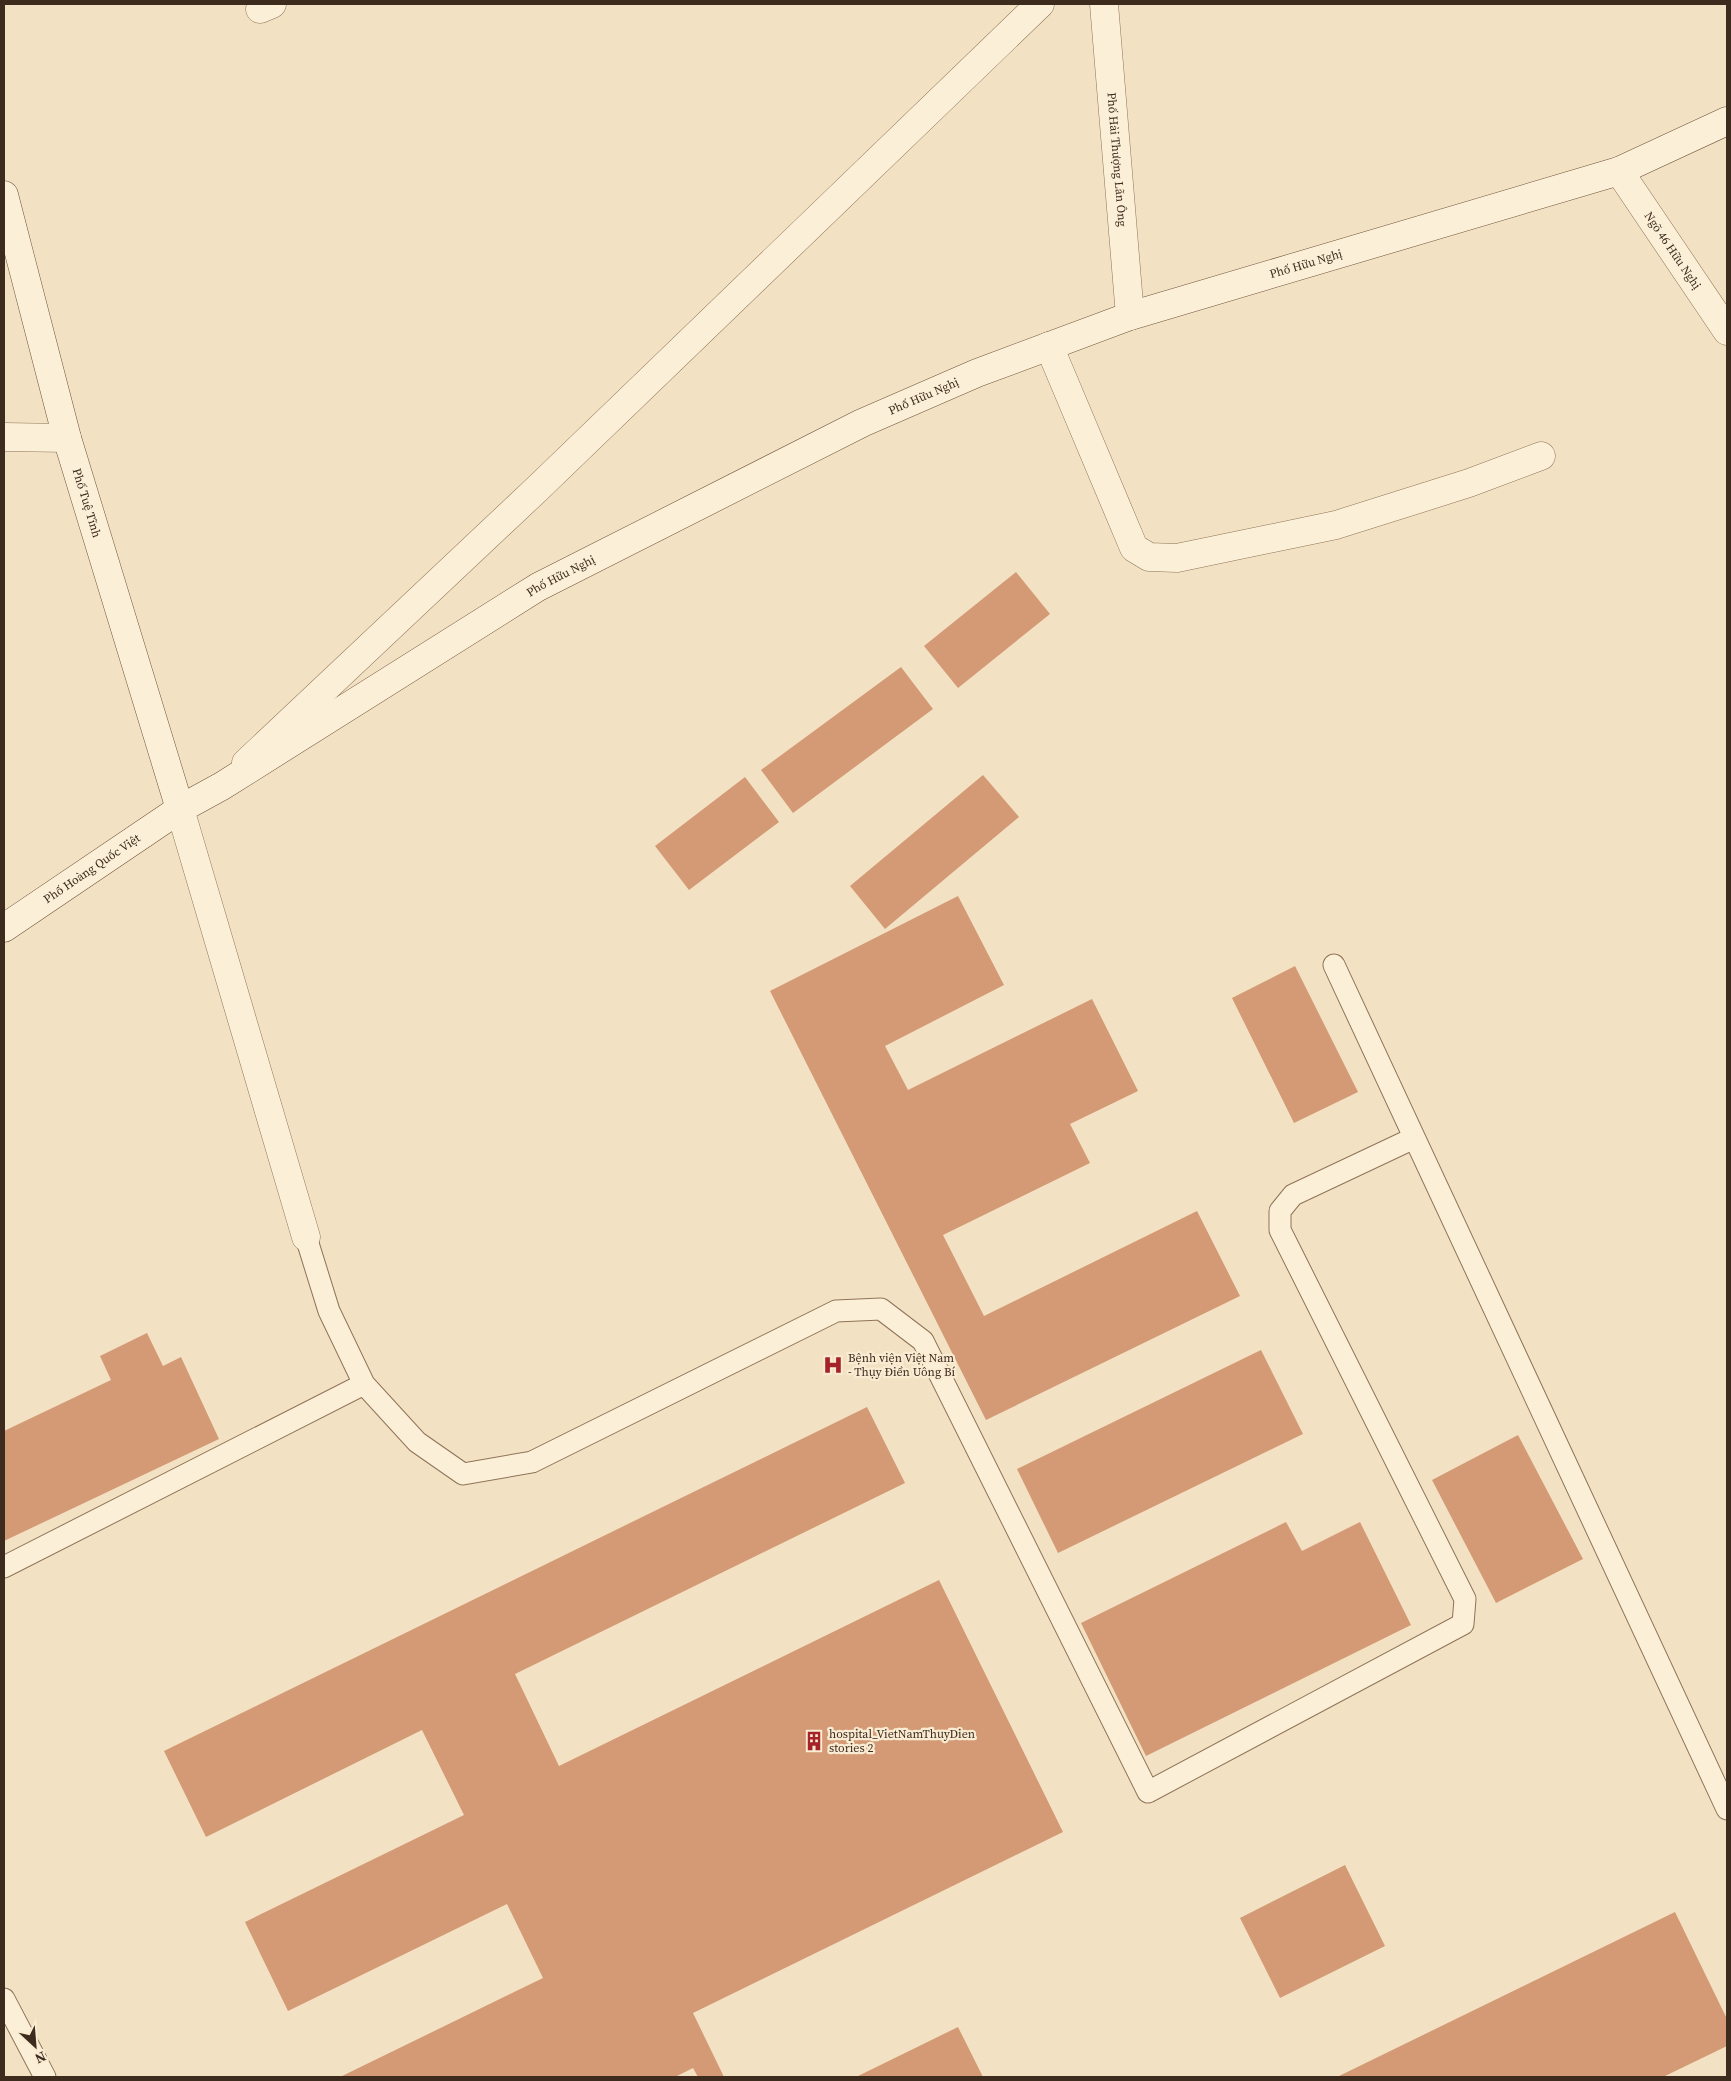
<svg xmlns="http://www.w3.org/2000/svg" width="1731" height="2081" font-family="'Source Serif 4',serif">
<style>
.building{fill:#d49975}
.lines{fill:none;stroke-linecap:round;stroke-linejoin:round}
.service-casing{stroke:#8f7358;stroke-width:23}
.minor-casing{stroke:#8f7358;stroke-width:29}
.secondary-casing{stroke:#70533b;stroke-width:29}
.service{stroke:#fcefd7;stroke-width:21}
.minor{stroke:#fcefd7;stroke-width:28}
.secondary{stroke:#fcefd7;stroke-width:28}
.labels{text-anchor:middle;stroke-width:4.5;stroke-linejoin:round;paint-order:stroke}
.street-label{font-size:12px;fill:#3d2b1d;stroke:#f9ecd3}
.poi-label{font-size:12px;fill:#3d2b1d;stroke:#f9ecd3;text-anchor:start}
</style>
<rect width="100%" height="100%" fill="#f2e2c3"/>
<path class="building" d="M1016,572L1050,614L958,688L924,646Z
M901,667L933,709L793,813L761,770Z
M983,775L1019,817L885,929L850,886Z
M745,777L779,822L689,890L655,846Z
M958,896L1004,985L885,1046L908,1090L1092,999L1138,1091L1070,1124L1090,1163L943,1235L984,1316L1197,1211L1240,1296L986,1420L770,991Z
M1295,966L1358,1092L1294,1123L1232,998Z
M147,1333L163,1366L181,1357L219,1439L4,1541V1431L111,1380L100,1356Z
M1261,1350L1303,1434L1058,1553L1017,1469Z
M867,1407L905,1483L515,1674L559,1766L939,1580L1063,1832L693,2013L724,2077H698L693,2068L675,2077H340L543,1978L507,1904L288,2011L245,1922L464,1815L422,1730L206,1837L164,1751Z
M1518,1435L1583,1559L1496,1603L1432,1480Z
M1286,1522L1302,1551L1360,1522L1411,1625L1146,1756L1081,1623Z
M1345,1865L1385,1946L1280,1998L1240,1918Z
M1675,1912L1727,2019V2046L1663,2077H1337Z
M958,2027L983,2077H856Z"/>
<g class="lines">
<defs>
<path id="service" d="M1334,965L1727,1809
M306,1237L329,1311L364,1384L417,1442L463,1474L532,1462L836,1311L881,1309L923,1341L1148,1792L1463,1624L1465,1599L1280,1230V1211L1293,1195L1414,1138
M4,1567L364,1384
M4,1999L45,2077"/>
<g id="minor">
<path id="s1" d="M1104,4L1130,316"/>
<path d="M260,9L272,4"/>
<path id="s2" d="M1619,171L1727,331"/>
<path d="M1049,346L1134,548L1149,557L1177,558L1336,525L1469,483L1541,456"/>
<path d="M4,437L67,438"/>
<path d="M246,763L538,488L1040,4"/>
<path d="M180,809L306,1237"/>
</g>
<g id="secondary">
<path id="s3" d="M4,195L67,438L180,809"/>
<path id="s4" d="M4,928L180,809L222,786L538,587L862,423L977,373L1130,316L1619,171L1727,121"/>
</g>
</defs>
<use href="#service" class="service-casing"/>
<use href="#minor" class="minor-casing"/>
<use href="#secondary" class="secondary-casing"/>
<use href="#service" class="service"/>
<use href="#minor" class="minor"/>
<use href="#secondary" class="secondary"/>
</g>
<defs>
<symbol id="hospital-bare" viewBox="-9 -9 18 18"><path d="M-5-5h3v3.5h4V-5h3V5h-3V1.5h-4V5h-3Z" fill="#a42228" stroke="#f9ecd3" stroke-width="2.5" paint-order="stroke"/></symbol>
<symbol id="building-bare" viewBox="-9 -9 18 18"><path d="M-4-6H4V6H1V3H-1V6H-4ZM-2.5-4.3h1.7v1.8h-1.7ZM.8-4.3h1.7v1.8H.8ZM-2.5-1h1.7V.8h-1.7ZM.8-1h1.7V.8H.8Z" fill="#a42228" stroke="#f9ecd3" stroke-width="2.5" paint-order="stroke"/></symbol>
</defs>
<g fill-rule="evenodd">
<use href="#hospital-bare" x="819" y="1351" width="28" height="28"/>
<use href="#building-bare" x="800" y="1727" width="28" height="28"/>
</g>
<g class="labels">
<g class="street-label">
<text dy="4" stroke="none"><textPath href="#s1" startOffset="156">Phố Hải Thượng Lãn Ông</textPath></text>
<text dy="4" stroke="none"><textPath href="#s2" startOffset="96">Ngõ 46 Hữu Nghị</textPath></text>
<text dy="4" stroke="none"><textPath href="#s4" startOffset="1469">Phố Hữu Nghị</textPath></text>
<text dy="4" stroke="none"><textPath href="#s4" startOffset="1064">Phố Hữu Nghị</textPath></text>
<text dy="4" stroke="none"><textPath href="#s3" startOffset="319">Phố Tuệ Tĩnh</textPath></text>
<text dy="4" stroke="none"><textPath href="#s4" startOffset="659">Phố Hữu Nghị</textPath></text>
<text dy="4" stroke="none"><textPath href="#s4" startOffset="106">Phố Hoàng Quốc Việt</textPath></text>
</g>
<g class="poi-label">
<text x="848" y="1362">Bệnh viện Việt Nam<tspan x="848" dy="14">- Thụy Điển Uông Bí</tspan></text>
<text x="829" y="1738">hospital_VietNamThuyDien<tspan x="829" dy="14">stories 2</tspan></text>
</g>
</g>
<rect width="1731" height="2081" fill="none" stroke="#3d2b1d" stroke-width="10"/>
<g transform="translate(35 2046) rotate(154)" stroke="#f9ecd3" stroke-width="4" paint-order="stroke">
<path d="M0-4L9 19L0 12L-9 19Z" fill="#3d2b1d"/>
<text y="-8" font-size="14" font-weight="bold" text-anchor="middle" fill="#3d2b1d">N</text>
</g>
</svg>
